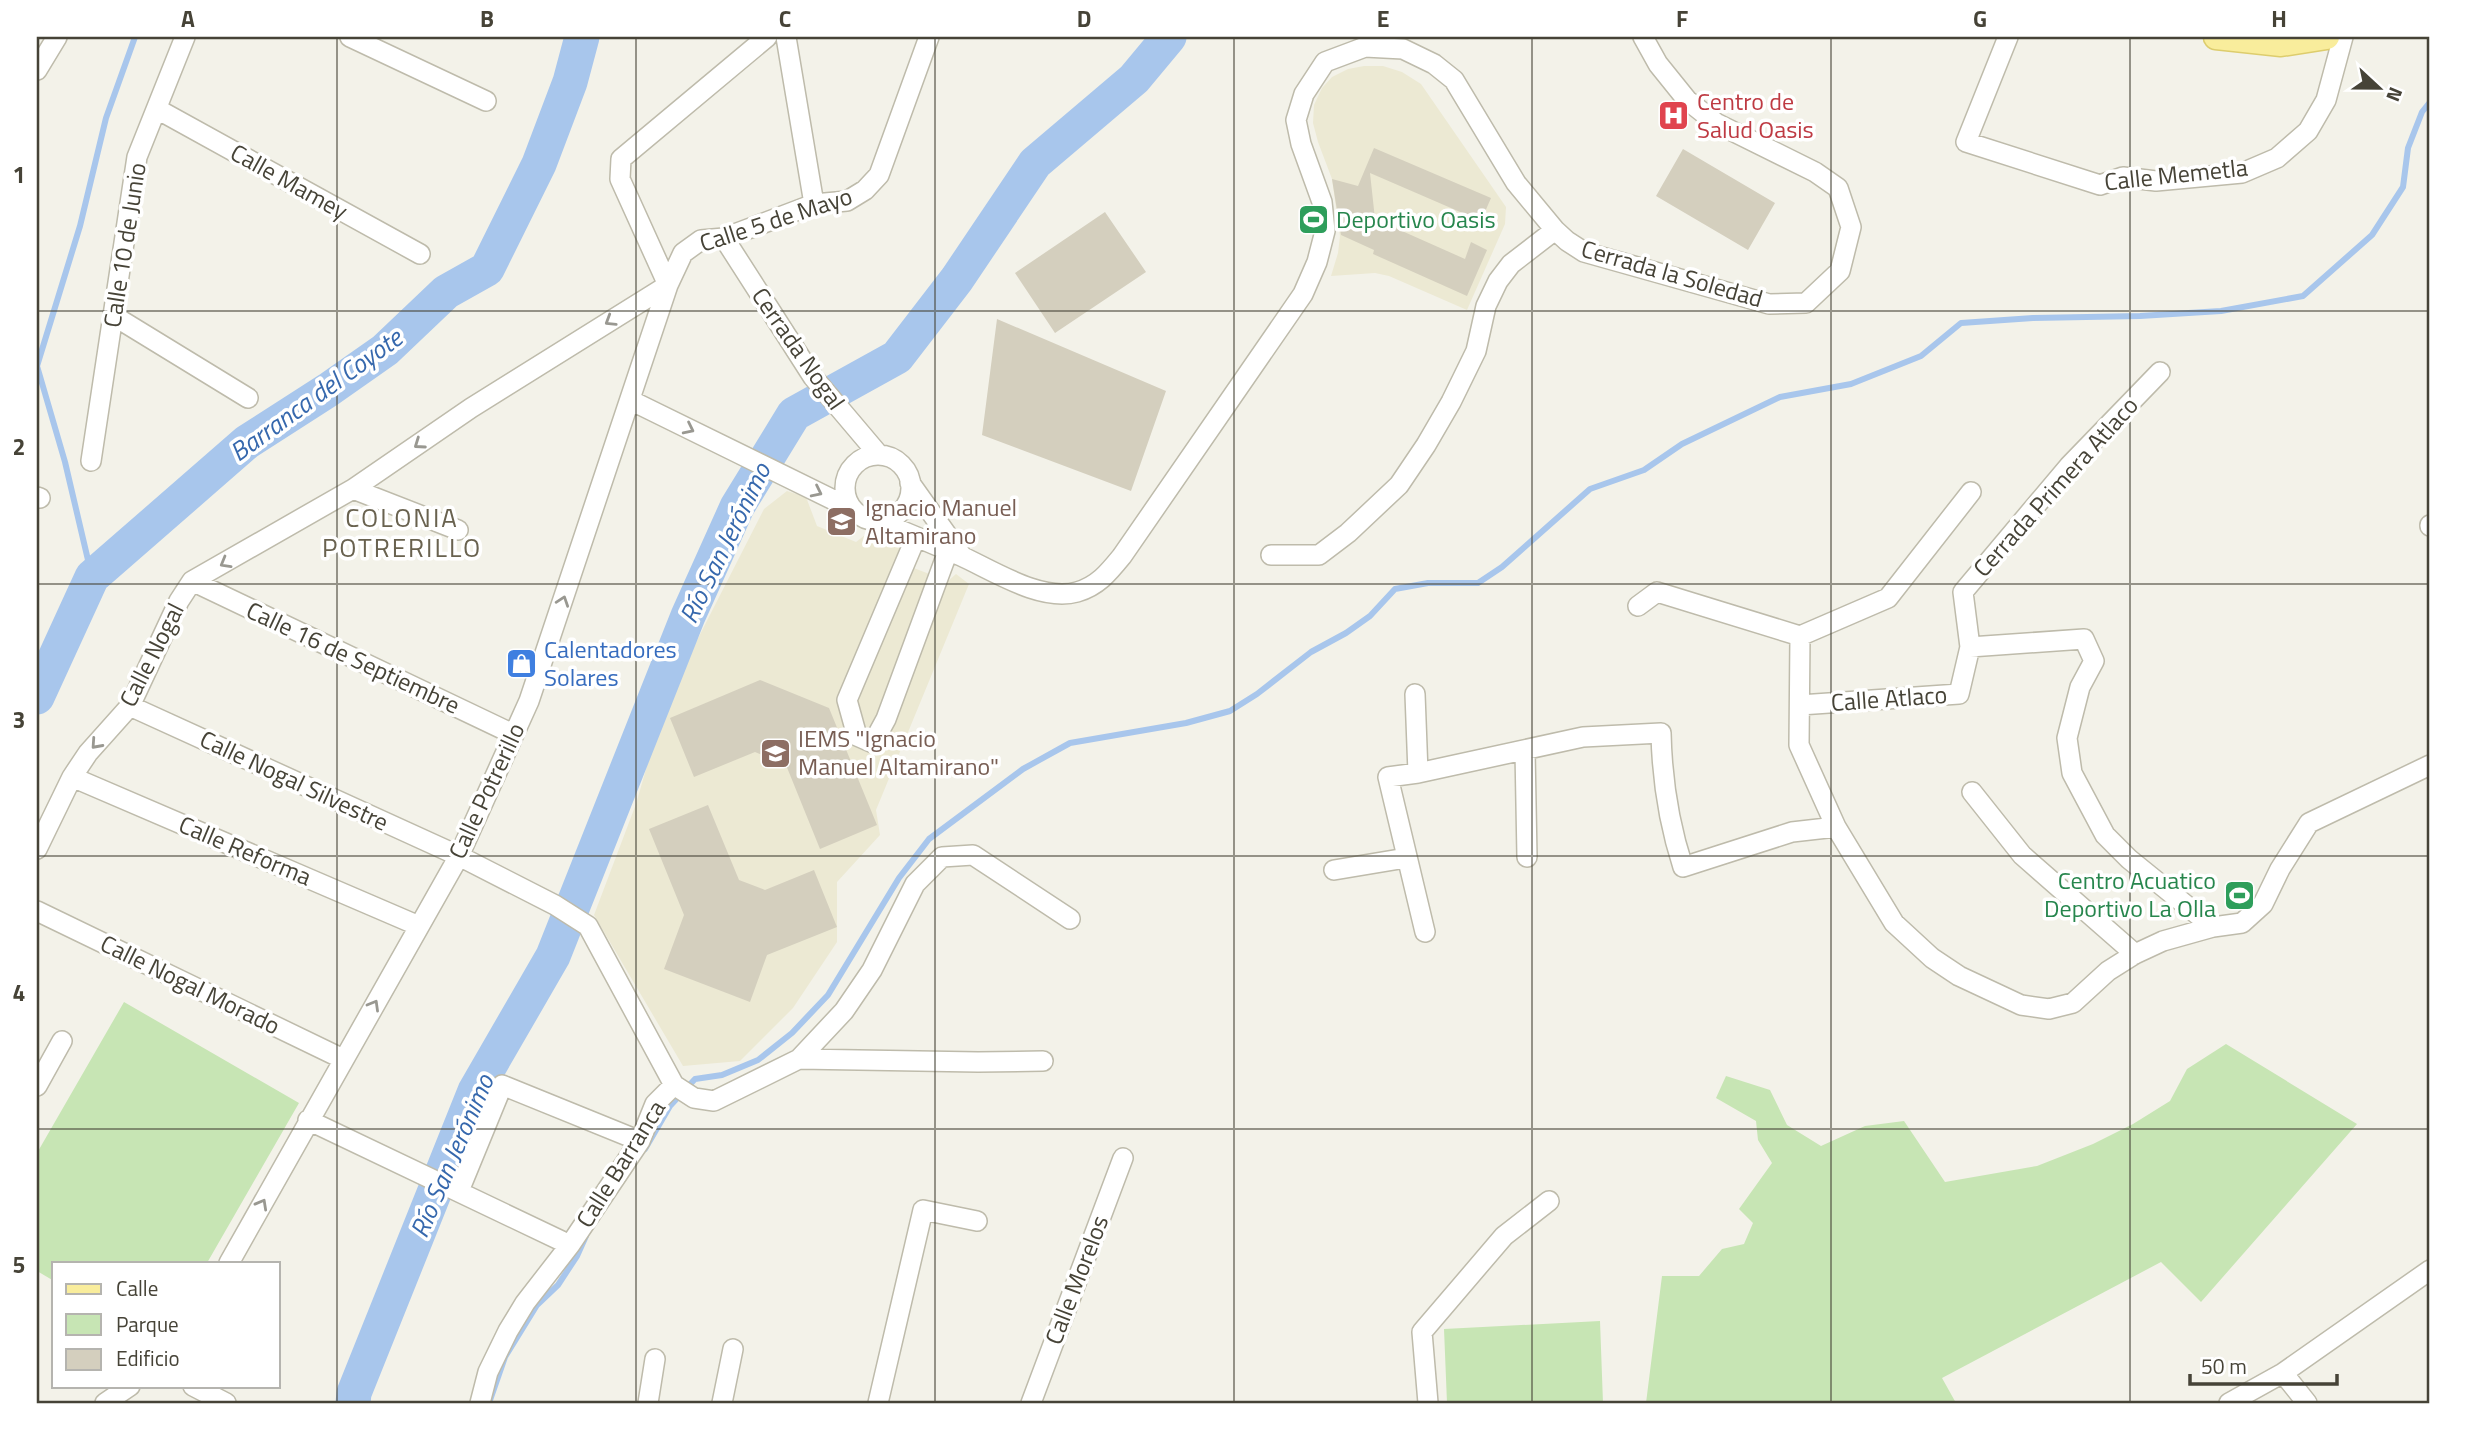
<svg xmlns="http://www.w3.org/2000/svg" width="2467" height="1440" font-family="'Titillium Web',sans-serif">
<style>
.education{fill:#ece9d3}
.green{fill:#c7e5b4}
.lines{fill:none;stroke-linecap:round;stroke-linejoin:round}
.stream{stroke:#a8c6ec;stroke-width:6}
.river{stroke:#a8c6ec;stroke-width:35}
.building{fill:#d4cfbe}
.minor-casing{stroke:#bebbab;stroke-width:22}
.major-casing{stroke:#ddcd6d;stroke-width:27}
.minor{stroke:#fff;stroke-width:19}
.major{stroke:#f9ed9c;stroke-width:24}
.oneway{stroke:#999891}
.grid{fill:none;stroke:#464337;stroke-width:2;stroke-opacity:0.55}
.labels{text-anchor:middle;stroke-width:7;stroke-linejoin:round;paint-order:stroke}
.health-label{font-size:24px;fill:#be3a42;stroke:#fff;text-anchor:start}
.street-label{font-size:24px;fill:#464337;stroke:#fff}
.leisure-label{font-size:24px;fill:#27864d;stroke:#fff;text-anchor:start}
.education-label{font-size:24px;fill:#785e54;stroke:#fff;text-anchor:start}
.shop-label{font-size:24px;fill:#366cbe;stroke:#fff;text-anchor:start}
.water-label{font-size:26px;font-style:italic;fill:#3668ad;stroke:#fff}
.neighbourhood-label{font-size:26px;letter-spacing:2px;fill:#69624f;stroke:#fff}
.neatline{fill:none;stroke:#464337;stroke-width:2.5}
.grid-label{font-size:23px;text-anchor:middle;font-weight:bold;fill:#464337}
</style>
<rect width="100%" height="100%" fill="#f3f2e9"/>
<path class="education" d="M1364,66H1383L1402,72L1421,84L1506,207L1505,224L1467,310L1389,276L1375,273L1331,276L1338,253L1340,236L1332,179L1318,142L1313,123L1314,105L1322,88L1332,77L1348,69Z
M787,491L806,497L817,526L856,542L874,528L905,545L903,564L948,581L956,574L969,584L876,810L880,835L837,882V942L793,1008L740,1061L683,1066L594,915L636,804L665,703L764,509Z"/>
<path class="green" d="M124,1002L299,1103L207,1263H54V1281L37,1271V1153Z
M2226,1044L2357,1124L2201,1302L2161,1262L1942,1378L1956,1403H1646L1662,1276H1699L1722,1249L1744,1244L1753,1223L1739,1209L1772,1163L1758,1140L1756,1121L1716,1098L1726,1076L1770,1090L1787,1125L1821,1146L1865,1126L1904,1121L1945,1182L2037,1166L2093,1144L2133,1124L2170,1101L2187,1069Z
M1600,1321L1603,1403H1447L1444,1329Z"/>
<g class="lines">
<path class="stream" d="M92,577L65,462L37,366L80,226L106,118L135,37
M645,1149L670,1106L695,1079L722,1075L758,1060L792,1033L828,995L899,878L929,839L1023,769L1070,743L1186,723L1230,711L1257,694L1311,652L1346,633L1370,616L1395,589L1428,583H1478L1502,567L1590,489L1644,470L1682,444L1780,397L1851,384L1921,356L1961,323L2033,318L2140,316L2221,311L2303,296L2372,235L2403,187L2408,148L2422,112L2430,102
M489,1403L505,1357L537,1305L558,1285L577,1256L586,1236"/>
<path class="river" d="M37,697L92,577L247,442L328,390L385,350L446,292L487,269L539,164L570,82L582,37
M353,1403L354,1393L475,1091L553,956L688,616L737,507L794,414L897,357L957,279L1035,163L1134,79L1169,37"/>
</g>
<path class="building" d="M1374,148L1491,198L1481,221L1370,173L1375,219L1465,259L1471,242L1487,250L1467,296L1373,254L1374,250L1341,235L1332,179L1358,186Z
M1683,149L1775,203L1748,250L1656,196Z
M1105,212L1146,272L1055,333L1015,273Z
M997,319L1166,391L1131,491L982,435Z
M760,680L829,708L877,825L820,849L786,765L755,752L694,777L670,718Z
M708,805L739,880L765,890L814,870L837,927L767,955L750,1002L664,969L684,915L649,829Z"/>
<g class="lines">
<defs>
<path id="minor" d="M350,37L486,101
M786,37L814,204
M2008,37L1966,142L2100,185L2123,177L2156,181L2242,173L2277,158L2308,131L2326,100L2343,37
M37,70L57,37
M157,109L420,254
M724,238L813,377L879,455
M668,285L620,179L621,159L767,37
M114,316L248,398
M630,400L852,509
M845 488a33 33 0 1 1 66 0a33 33 0 1 1-66 0Z
M91,461L137,157L185,37
M910,483L962,556
M353,489L458,530
M37,497L40,498
M877,521C906,532 933,544 961,556C994,571 1041,602 1077,592C1098,586 1109,572 1122,556L1303,294L1317,262L1325,231L1322,202L1301,144L1296,120L1304,94L1325,62L1365,47L1403,49L1434,64L1454,80L1516,183L1555,230L1567,241L1584,252L1769,304L1806,303L1840,271L1851,227L1838,188L1815,172L1716,123L1687,100L1658,64L1643,37
M2430,525V526
M916,537L847,700L857,736L873,743L886,719L948,551
M1271,555H1319L1348,533L1399,485L1426,445L1451,402L1476,351L1486,306L1498,281L1511,264L1555,230
M192,581L513,734
M1638,606L1657,592L1800,636
M1800,636L1799,745L1836,827L1894,923L1932,958L1959,976L2021,1005L2049,1009L2073,1003L2108,971L2135,954L2163,941L2213,927L2242,923L2263,904L2280,869L2309,823L2430,765
M1800,636L1888,598L1971,492
M1970,647L2084,639L2094,661L2080,687L2067,738L2072,773L2105,835L2129,859L2213,927
M1415,694L1418,773
M1800,705L1959,694L1970,647L1963,592L2069,466L2160,372
M130,706L459,856L555,905L588,926L674,1085L694,1098L714,1101L799,1059L844,1011L872,970L915,884L942,857L973,855L1070,919
M1525,751L1527,857
M72,777L419,926
M1972,792L2022,855L2135,954
M37,849L72,777L88,753L130,706L179,601L192,581L353,489L471,408L668,285
M1334,870L1406,858
M37,911L343,1059
M1425,932L1388,777L1418,773L1583,737L1661,733C1662,778 1669,824 1683,867L1792,832L1836,827
M799,1059L978,1062L1043,1061
M502,1085L640,1141
M37,1086L62,1041
M308,1120L570,1245
M459,1191L498,1096
M229,1263L459,856L529,701L668,285L683,253L701,240L724,238L814,204L847,201L865,190L879,175L929,37
M2283,1373L2307,1403
M193,1386L226,1403
M105,1403L130,1386
M480,1403L488,1372L508,1331L525,1303L570,1245L640,1141L655,1104L674,1085
M648,1403L655,1359
M722,1403L733,1349
M878,1403L923,1210L977,1221
M1031,1403L1123,1158
M1428,1403L1422,1332L1504,1236L1549,1201
M2229,1403L2283,1373L2430,1270"/>
<path id="major" d="M2216,37L2281,44L2327,37"/>
</defs>
<use href="#minor" class="minor-casing"/>
<use href="#major" class="major-casing"/>
<use href="#minor" class="minor"/>
<use href="#major" class="major"/>
</g>
<defs><path id="oneway-chevron" d="M-2-3.5L2.5 0L-2 3.5" fill="none" stroke-width="1.6" stroke-linecap="round" stroke-linejoin="round" transform="scale(1.75)"/></defs>
<g class="oneway">
<use href="#oneway-chevron" transform="translate(610 321) rotate(148)"/>
<use href="#oneway-chevron" transform="translate(689 429) rotate(26)"/>
<use href="#oneway-chevron" transform="translate(419 444) rotate(145)"/>
<use href="#oneway-chevron" transform="translate(817 492) rotate(26)"/>
<use href="#oneway-chevron" transform="translate(225 563) rotate(150)"/>
<use href="#oneway-chevron" transform="translate(563 601) rotate(-71)"/>
<use href="#oneway-chevron" transform="translate(96 744) rotate(132)"/>
<use href="#oneway-chevron" transform="translate(374 1005) rotate(-60)"/>
<use href="#oneway-chevron" transform="translate(262 1204) rotate(-61)"/>
</g>
<path class="grid" d="M337,37V1403M636,37V1403M935,37V1403M1234,37V1403M1532,37V1403M1831,37V1403M2130,37V1403M37,311H2430M37,584H2430M37,856H2430M37,1129H2430"/>
<defs>
<symbol id="hospital-square" viewBox="-11 -11 22 22"><rect x="-9" y="-9" width="18" height="18" rx="4" fill="#e0444e" stroke="#fff"/><path d="M-5-5h3v3.5h4V-5h3V5h-3V1.5h-4V5h-3Z" fill="#fff"/></symbol>
<symbol id="stadium-square" viewBox="-11 -11 22 22"><rect x="-9" y="-9" width="18" height="18" rx="4" fill="#2e9e5b" stroke="#fff"/><path d="M0-5a6.5 5 0 1 0 0 10a6.5 5 0 1 0 0-10ZM-3.5-1.8h7v3.6h-7Z" fill="#fff"/></symbol>
<symbol id="school-square" viewBox="-11 -11 22 22"><rect x="-9" y="-9" width="18" height="18" rx="4" fill="#8d6e63" stroke="#fff"/><path d="M0-5L7-2L0 1L-7-2ZM-4 1L0 2.5L4 1V4Q0 6-4 4Z" fill="#fff"/></symbol>
<symbol id="shop-square" viewBox="-11 -11 22 22"><rect x="-9" y="-9" width="18" height="18" rx="4" fill="#3f7fe0" stroke="#fff"/><path d="M-5-2.5h2.3a2.7 3.5 0 0 1 5.4 0H5L5.5 6h-11ZM-1.5-2.5h3a1.5 2.3 0 0 0-3 0Z" fill="#fff"/></symbol>
</defs>
<g fill-rule="evenodd">
<use href="#hospital-square" x="1656" y="98" width="35" height="35"/>
<use href="#stadium-square" x="1296" y="202" width="35" height="35"/>
<use href="#school-square" x="824" y="504" width="35" height="35"/>
<use href="#shop-square" x="504" y="646" width="35" height="35"/>
<use href="#school-square" x="758" y="736" width="35" height="35"/>
<use href="#stadium-square" x="2222" y="878" width="35" height="35"/>
</g>
<g class="labels">
<g class="health-label">
<text x="1697" y="110">Centro de<tspan x="1697" dy="28">Salud Oasis</tspan></text>
</g>
<g class="street-label">
<text transform="translate(2176 175) rotate(-6)" y="8">Calle Memetla</text>
<text transform="translate(289 182) rotate(29)" y="8">Calle Mamey</text>
<text transform="translate(776 220) rotate(-18)" y="8">Calle 5 de Mayo</text>
<text transform="translate(125 245) rotate(-81)" y="8">Calle 10 de Junio</text>
<text transform="translate(1672 274) rotate(16)" y="8">Cerrada la Soledad</text>
<text transform="translate(798 349) rotate(55)" y="8">Cerrada Nogal</text>
<text transform="translate(2056 487) rotate(-48)" y="8">Cerrada Primera Atlaco</text>
<text transform="translate(152 655) rotate(-63)" y="8">Calle Nogal</text>
<text transform="translate(353 658) rotate(25)" y="8">Calle 16 de Septiembre</text>
<text transform="translate(1889 699) rotate(-4)" y="8">Calle Atlaco</text>
<text transform="translate(294 781) rotate(25)" y="8">Calle Nogal Silvestre</text>
<text transform="translate(487 791) rotate(-65)" y="8">Calle Potrerillo</text>
<text transform="translate(245 851) rotate(23)" y="8">Calle Reforma</text>
<text transform="translate(190 985) rotate(26)" y="8">Calle Nogal Morado</text>
<text transform="translate(621 1164) rotate(-58)" y="8">Calle Barranca</text>
<text transform="translate(1077 1280) rotate(-69)" y="8">Calle Morelos</text>
</g>
<g class="leisure-label">
<text x="1336" y="228">Deportivo Oasis</text>
<text x="2216" y="889" text-anchor="end">Centro Acuatico<tspan x="2216" dy="28">Deportivo La Olla</tspan></text>
</g>
<g class="education-label">
<text x="865" y="516">Ignacio Manuel<tspan x="865" dy="28">Altamirano</tspan></text>
<text x="798" y="747">IEMS "Ignacio<tspan x="798" dy="28">Manuel Altamirano"</tspan></text>
</g>
<g class="shop-label">
<text x="544" y="658">Calentadores<tspan x="544" dy="28">Solares</tspan></text>
</g>
<g class="water-label">
<text transform="translate(316 395) rotate(-36)" y="9">Barranca del Coyote</text>
<text transform="translate(725 543) rotate(-64)" y="9">Río San Jerónimo</text>
<text transform="translate(452 1156) rotate(-67)" y="9">Río San Jerónimo</text>
</g>
<g class="neighbourhood-label">
<text x="402" y="527">COLONIA<tspan x="402" dy="30">POTRERILLO</tspan></text>
</g>
</g>
<rect width="2467" height="1440" fill="none" stroke="#ffffff" stroke-width="77"/>
<rect x="52" y="1262" width="228" height="126" fill="#ffffff" stroke="#b5b4af" stroke-width="2"/>
<rect x="66" y="1284" width="35" height="10" fill="#f9ed9c" stroke="#b5b4af" stroke-width="2"/>
<text x="116" y="1296" font-size="21" fill="#464337">Calle</text>
<rect x="66" y="1314" width="35" height="21" fill="#c7e5b4" stroke="#b5b4af" stroke-width="2"/>
<text x="116" y="1332" font-size="21" fill="#464337">Parque</text>
<rect x="66" y="1349" width="35" height="21" fill="#d4cfbe" stroke="#b5b4af" stroke-width="2"/>
<text x="116" y="1366" font-size="21" fill="#464337">Edificio</text>
<g transform="translate(2379 88) rotate(112)" stroke="#ffffff" stroke-width="5" paint-order="stroke">
<path d="M0-5L12 26L0 18L-12 26Z" fill="#464337"/>
<text y="-10" font-size="19" font-weight="bold" text-anchor="middle" fill="#464337">N</text>
</g>
<path d="M2190 1374v10h147v-10" fill="none" stroke="#464337" stroke-width="3.5"/>
<text x="2201" y="1374" font-size="21" fill="#464337" stroke="#ffffff" stroke-width="5" paint-order="stroke">50 m</text>
<rect x="38" y="38" width="2390" height="1364" class="neatline"/>
<g class="grid-label">
<text x="188" y="27">A</text>
<text x="487" y="27">B</text>
<text x="785" y="27">C</text>
<text x="1084" y="27">D</text>
<text x="1383" y="27">E</text>
<text x="1682" y="27">F</text>
<text x="1980" y="27">G</text>
<text x="2279" y="27">H</text>
<text x="19" y="183">1</text>
<text x="19" y="455">2</text>
<text x="19" y="728">3</text>
<text x="19" y="1001">4</text>
<text x="19" y="1273">5</text>
</g>
</svg>
